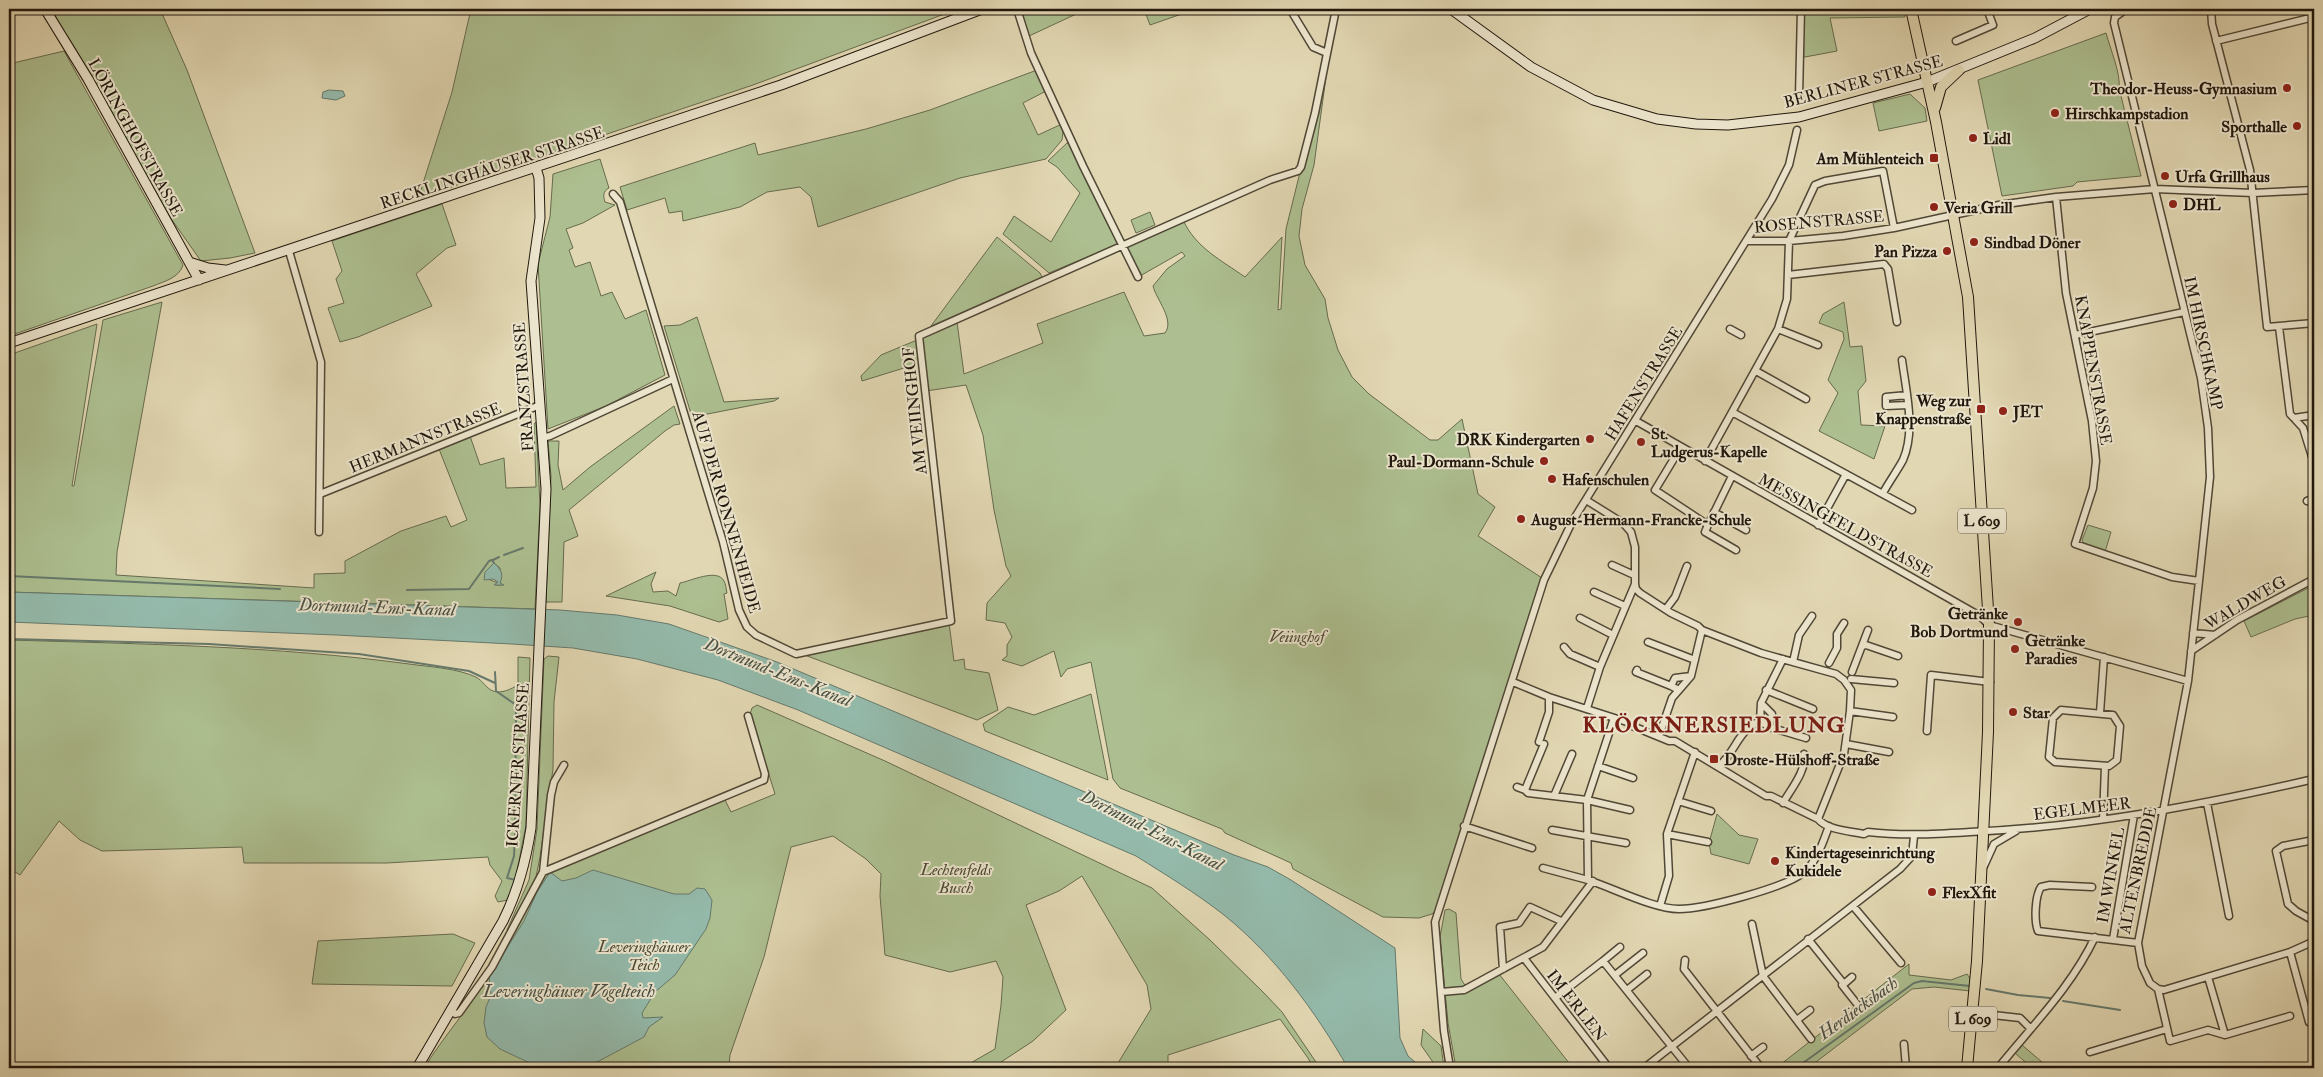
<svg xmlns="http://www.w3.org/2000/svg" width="2323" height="1077" font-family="'IM FELL Double Pica',serif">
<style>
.green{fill:#adbf90;stroke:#666b4e;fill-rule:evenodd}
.water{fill:#94baab;stroke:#66796c}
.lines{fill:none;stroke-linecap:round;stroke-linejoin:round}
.stream{stroke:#66796c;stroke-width:2}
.street-casing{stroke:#504736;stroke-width:9}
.secondary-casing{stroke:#20170d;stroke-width:11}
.primary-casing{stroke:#20170d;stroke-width:12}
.street{stroke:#ece5cd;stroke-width:6}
.secondary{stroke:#ece5cd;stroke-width:9}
.primary{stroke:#e1d7b2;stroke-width:10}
.poi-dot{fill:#8f2418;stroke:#ece5cd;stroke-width:2}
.labels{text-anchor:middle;stroke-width:4;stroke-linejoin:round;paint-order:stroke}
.shield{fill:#ece5cd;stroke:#5d5547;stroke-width:1}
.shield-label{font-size:15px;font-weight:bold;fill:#20170d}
.street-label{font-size:16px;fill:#20170d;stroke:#ece5cd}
.poi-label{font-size:16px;font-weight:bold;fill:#20170d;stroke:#ece5cd;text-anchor:start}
.park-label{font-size:16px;font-style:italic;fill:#4a4934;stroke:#ece5cd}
.water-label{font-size:18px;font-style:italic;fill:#495044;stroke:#ece5cd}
.district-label{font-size:21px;font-weight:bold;letter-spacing:1px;fill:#7a1f14;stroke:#ece5cd}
</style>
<rect width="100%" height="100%" fill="#e1d7b2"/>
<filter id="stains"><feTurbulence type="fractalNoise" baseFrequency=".004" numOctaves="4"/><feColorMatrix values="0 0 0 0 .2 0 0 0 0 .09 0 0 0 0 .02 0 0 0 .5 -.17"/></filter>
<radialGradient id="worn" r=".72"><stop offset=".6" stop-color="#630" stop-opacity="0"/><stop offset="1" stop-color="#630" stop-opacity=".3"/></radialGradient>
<path class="green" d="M51,9H160L187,70L255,253L230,258L201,261L172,220Z
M471,9H958L753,85L485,175L418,199L452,92Z
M1020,9H1087L1029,36Z
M1144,9H1196L1150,25Z
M1803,9H1903L1905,17L1830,18L1837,51L1805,57L1801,55Z
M2106,33C2110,48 2121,74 2119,88L2141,176L2077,182L2073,186L2002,196L1978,80Z
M64,51L183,265C179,278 165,281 153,286L9,336V64Z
M1037,70L1048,90L1023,103L1038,135L1064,123L1062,140L1046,159L960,178L818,227L811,197L800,187L767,192L740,207L683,221L682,211L669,213L665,198L627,210L620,187L755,143L758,155L866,129L930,110Z
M1324,75L1326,77L1314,165L1302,209L1299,236L1305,265L1325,299L1328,318L1338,350L1352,377L1369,394L1430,440H1438L1462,419L1478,494L1495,507L1478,536L1542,578L1436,910L1432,914L1419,918L1383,917L1293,869L1291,863L1225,833L1222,829L1120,788L1113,779L1091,662L1067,669L1061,677L1054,651L1022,666L1002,660L1007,656V645L1012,637L1005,623L986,620L987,603L1011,576L1006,566L994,510L983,435L966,385L926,391L921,338L957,322L964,374L1043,343L1037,324L1124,292L1144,336L1165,333C1175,320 1156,299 1153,286L1167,269L1185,256L1182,252L1140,276L1125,245L1183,220C1196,248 1221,260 1245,277L1282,237L1278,310L1281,309L1286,229Z
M1910,94L1925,108L1927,121L1879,131L1873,103Z
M1067,143L1071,144L1117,239L1116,245L1049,273L1003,234L1014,216L1051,242L1080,193L1057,167L1048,161Z
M600,159L609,188C603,191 603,196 605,202L615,205L583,223L566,229L573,248L569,250L575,267L590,262L601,296L612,292L625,319L646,310L665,375L606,406L548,429L538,264L550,217L553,174Z
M442,204L456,245L447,248L416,274L432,306L358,337L340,342L328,308L344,303L336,279L342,271L332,241Z
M1150,212L1155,225L1136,233L1131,220Z
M997,237L1040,273L1042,277L931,326Z
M162,302L117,552L116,575L314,588V574L345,573V561L401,531L446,516L451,527L467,520L439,449L442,447L470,436L480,465L504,458L506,488L536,487L534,424L536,422L540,505L535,609L9,592V355L97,324L72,486H74L103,320ZM494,563L500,568L501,579L499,583L502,585H496L498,583L488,579Z
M1844,302L1850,347L1862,346L1866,381L1858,391L1861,425L1885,426L1874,459L1819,431L1838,393L1828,380L1844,339L1843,332L1819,323L1823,314Z
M697,317L724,402L779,398L774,401L692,417L664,326L680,325Z
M917,340L920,363L862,381L861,376L881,355Z
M674,406L680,424L674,425L665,431L569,510L578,536L564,542L562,602H546L551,476L548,441H559L558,465L563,490L590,467Z
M2088,525L2111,532L2105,552L2084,545L2082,540Z
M656,572L651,584L653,592L668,591L676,596L680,583C691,581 717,568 724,581C726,584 726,589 727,593L724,594L728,619L719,622L670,606L606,596Z
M2314,585V615L2295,619L2251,637L2244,621Z
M949,623L954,661L964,659L965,669L989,673L998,710L977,720L802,654Z
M9,640C143,644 276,646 409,664C430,667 456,668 476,677C482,680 487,689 493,691C502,694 511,689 518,685V657L530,658L526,825L516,876L508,900L498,902L495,896L502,881L490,865L488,857L387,863H244L242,847L102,851L80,840L59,821L20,875L9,868Z
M548,656L559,657L554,702L553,769L540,857L536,877L509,931L507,930L529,880L537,829L544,659Z
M1091,694L1108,780L985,731L983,724L1008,707L1034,715Z
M757,705L885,761L1152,888L1210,940L1263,992L1282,1012L1320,1068H1313L1308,1058L1280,1019L1168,1055V1068H1115L1151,1009L1147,985L1082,876L1059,891L1026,905L1066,1010L1033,1041L992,1068H962L995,1049L1001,1005L1003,977L996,961L950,972L885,955L880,896L881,874L866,859L833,836L791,847L764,957L730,1055L729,1065L733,1068H723L720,1063L715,1068H424C444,1036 470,1007 490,974C511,942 525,906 545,873L725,800L731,812L775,794L750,714L752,708Z
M1717,814L1739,835L1758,839L1749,864L1711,854L1709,843Z
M1449,909L1456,913L1461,979L1468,990L1499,974L1573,1068H1456L1448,1023L1440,937L1445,910Z
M453,934L475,943L452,986L312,984L318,941Z
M1909,964V975L1951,980L1967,974L1971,980L1970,991L1934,987L1912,989L1808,1068H1776Z
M1423,1029L1441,1046L1444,1068H1437L1421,1045Z
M2022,1045L2049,1068H2032L2015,1053Z"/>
<path class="water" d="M329,90L343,91L345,96L336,100L322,98L323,92Z
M494,563C501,570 504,573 500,583L504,585H494L498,582L493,579L484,580L485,572Z
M9,592L560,610L617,615L669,624L777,662L1234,855L1268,867L1291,880L1395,948L1400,1038L1408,1056L1422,1068H1348C1315,1011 1276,957 1224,915C1196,893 1166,875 1136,856L798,710L718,680L637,659L573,648L512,644L336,635L9,622Z
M593,870L674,894H689L697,888L705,889L712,900L710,918L706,929L675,975L655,992L642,1013L643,1018L663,1017L649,1027L644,1037L597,1062L572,1068H549L534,1065L500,1049L487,1037L484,1023L486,1007L491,995L489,976L524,921L537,892L550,872L562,881L576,878Z"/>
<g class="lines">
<path class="stream" d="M504,555L523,548
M493,560L499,557
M9,576L280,589
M407,590L469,589L489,561L492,560L494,563
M9,639L209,644L359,654L469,671L495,683
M495,672L496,691L516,705L515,835L514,856L507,878L516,880
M1986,989L2018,995L2050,998
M2063,1001L2120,1010
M1796,1068L1914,983L1922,981L1970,986
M2217,1068L2239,1063L2258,1068"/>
<defs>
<path id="street" d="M1017,9L1031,53L1083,166L1138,277
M1290,9L1313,47L1327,53
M2126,9L2115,17L2114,23L2201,378L2208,428L2210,477L2199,581L2188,681L2138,943L2142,966L2150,983L2158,989L2170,1041L2208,1030L2225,1035L2290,1016
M2211,9L2212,24L2250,170L2267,327L2314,323
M1956,41L1993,25L1987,9
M2216,41L2314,17
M1799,97L1801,9
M613,194L620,202L723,542L739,610L747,627L756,635L796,654L951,621L919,336L1270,180L1298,171L1301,167L1315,113L1336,9
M2056,197L2066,293L2092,421L2096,461L2093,488L2075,544L2172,577L2199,581
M1746,241H1789L1843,236L1894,228L1999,205L2056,197L2155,189L2253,193L2314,190
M289,251L321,362L319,532
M1788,275L1884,264L1888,269L1897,322
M2279,327L2290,414L2303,428L2314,463
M1730,329L1741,335
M1778,329L1818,345
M2075,335L2184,312
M1756,371L1806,399
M1907,395L1886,397V406L1907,405
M1732,412L1912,510
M2294,418L2314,415
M1636,421L1980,616L1989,625L2188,681
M542,438L550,436L673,379
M1681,447L1655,490L1708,525L1732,476
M1705,461L1778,329L1787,299L1789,241L1815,185L1825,181L1883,171L1894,228
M1883,493C1889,482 1897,471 1903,460C1916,430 1906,391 1902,360
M320,494L540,405
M1586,500L1623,523L1631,532L1635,547V584L1600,667L1587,708
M2307,501L2314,498
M1714,512L1746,530
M1708,525L1705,532L1736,550
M1818,525L1846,474
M1612,565L1634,575
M1635,584L1636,589L1640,593L1671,613L1698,626L1702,630L1761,653L1836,674L1844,680L1851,690L1850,711L1844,754L1818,819
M1594,592L1625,606
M1666,609L1675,597L1687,566
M1580,618L1613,635
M2193,633L2215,635
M1648,642L1695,660
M1862,646L1866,645L1898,656
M1564,647L1570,654L1600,667
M2191,651L2237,620L2314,579
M1793,662L1799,635L1812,616
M1829,663L1837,648V634L1844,623
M1637,670L1636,672L1671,686
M1852,672L1868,630
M1691,676L1675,678L1671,686L1679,690L1691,676L1702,630
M1851,679L1894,683
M1513,682L1549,697L1627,722L1630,725L1669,741H1675L1766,796H1771L1818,819C1827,830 1850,831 1864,834L1868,832C1903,836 1935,834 1970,832C2087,827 2201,805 2314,779
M1766,690L1813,709
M1761,703L1772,714L1769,727L1760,721L1761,703L1783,659
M2061,710L2113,715L2120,726L2117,760L2109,766L2055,762L2049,757L2053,718Z
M1850,711L1893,717
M2100,713L2104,657
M1614,718L1587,800L1588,880C1613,888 1654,909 1679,909C1704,909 1784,888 1803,873C1817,862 1823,842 1829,826
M1769,727L1806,738
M1927,731L1931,675L1990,682
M1659,736L1672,698L1679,690
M1539,742L1549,712V697
M1544,744L1525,790L1528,793L1587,800L1630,810
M1846,744L1889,752
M1598,766L1633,778
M1719,766C1737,750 1737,731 1760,721
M1517,787L1525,790
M1554,796L1572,754
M1678,801L1711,811
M1783,803C1791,789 1807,770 1804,754
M2207,803L2229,916
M2103,819L2105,766
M1464,826L1532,848
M1552,830L1626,843
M1667,834L1708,842
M2314,840L2283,846L2276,851L2288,904L2296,911L2314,921
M1984,866L1994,844L2016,831
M1543,868L1588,880
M543,872L764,780L765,774L748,716
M2092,887L2050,885L2041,887C2035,896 2034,921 2038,931L2138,943
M1660,906L1669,876L1667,834L1695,752
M1853,906L1901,963
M1752,924L1763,976L1811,1039
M1808,939L1844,984L1842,985L1857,1004
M2113,939L2134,815
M2290,952L2309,1022L2314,1021
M1524,958L1609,1068
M1685,960L1684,969L1761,1068
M1603,961L1620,947
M1503,969L1500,927L1519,923L1530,907L1561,921
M1615,975L1643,953
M2208,977L2225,1035
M1844,984L1852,977
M2158,989L2164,990L2290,952L2310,943L2314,938
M1627,990L1647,974
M1441,992L1464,990L1543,947L1593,881
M1555,998L1603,961L1689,1068
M450,1011L455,1014L459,1013L492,967L543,872L551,795L554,782L564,765
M1993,1015L2020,1018L2031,1029
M1797,1020L1810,1010
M1904,1044L1906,1068
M2090,1052L2167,1029
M1751,1056L1763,1047
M1450,1068L1444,1031L1435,922L1544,580L1572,522L1772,199L1789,165L1797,130
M1644,1068L1900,869L1912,856L1914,836
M1998,1068C2032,1026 2072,986 2095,937"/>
<path id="secondary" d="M45,9L88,79L199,280
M1451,9L1531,67L1593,100L1657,119L1696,124L1728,125L1799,117L1927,82L2035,38L2090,9
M189,262L208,268L225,270
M9,343L781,85L982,9
M417,1068L503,921C518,891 526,861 531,828L546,489L531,281L540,218L539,178L536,168"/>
<path id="primary" d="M1911,9L1936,122L1968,297L1989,625L1988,732L1977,961L1967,1068
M1935,108L1941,87L1959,70"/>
</defs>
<use href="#street" class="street-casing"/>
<use href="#secondary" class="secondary-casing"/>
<use href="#primary" class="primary-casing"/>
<use href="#street" class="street"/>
<use href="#secondary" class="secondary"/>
<use href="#primary" class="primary"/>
</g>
<g class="poi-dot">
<circle cx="2287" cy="88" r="5"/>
<circle cx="2055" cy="113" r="5"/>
<circle cx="2297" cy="126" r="5"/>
<circle cx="1973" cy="138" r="5"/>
<rect x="1929" y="153" width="10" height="10" rx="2.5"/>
<circle cx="2165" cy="176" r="5"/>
<circle cx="2173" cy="204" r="5"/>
<circle cx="1934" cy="207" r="5"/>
<circle cx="1974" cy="242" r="5"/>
<circle cx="1947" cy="251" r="5"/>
<rect x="1976" y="404" width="10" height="10" rx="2.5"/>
<circle cx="2003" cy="411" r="5"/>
<circle cx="1590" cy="439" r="5"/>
<circle cx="1641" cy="442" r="5"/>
<circle cx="1544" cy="461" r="5"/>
<circle cx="1552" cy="479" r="5"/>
<circle cx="1521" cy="519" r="5"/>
<circle cx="2018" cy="622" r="5"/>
<circle cx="2015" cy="649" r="5"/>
<circle cx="2013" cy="712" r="5"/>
<rect x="1709" y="754" width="10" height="10" rx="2.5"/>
<circle cx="1775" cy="861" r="5"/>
<circle cx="1932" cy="892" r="5"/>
</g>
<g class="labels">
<g class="shield">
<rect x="1958" y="508.5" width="48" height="25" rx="4"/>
<rect x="1949" y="1006.5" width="48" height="25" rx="4"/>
</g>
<g class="shield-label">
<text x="1982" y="526">L 609</text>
<text x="1973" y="1024">L 609</text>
</g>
<g class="street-label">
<text transform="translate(1863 81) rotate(-15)" y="6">BERLINER STRASSE</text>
<text transform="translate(136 137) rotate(61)" y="6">LÖRINGHOFSTRASSE</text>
<text transform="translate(492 167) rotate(-18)" y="6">RECKLINGHÄUSER STRASSE</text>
<text transform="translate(1819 221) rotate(-5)" y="6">ROSENSTRASSE</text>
<text transform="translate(2204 343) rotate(78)" y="6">IM HIRSCHKAMP</text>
<text transform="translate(2094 370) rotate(80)" y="6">KNAPPENSTRASSE</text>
<text transform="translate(1643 383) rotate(-58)" y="6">HAFENSTRASSE</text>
<text transform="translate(523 387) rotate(-94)" y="6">FRANZSTRASSE</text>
<text transform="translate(914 411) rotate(-96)" y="6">AM VEIINGHOF</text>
<text transform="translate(425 437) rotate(-22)" y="6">HERMANNSTRASSE</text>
<text transform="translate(727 512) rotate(74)" y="6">AUF DER RONNENHEIDE</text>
<text transform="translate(1846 525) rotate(29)" y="6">MESSINGFELDSTRASSE</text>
<text transform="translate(2245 602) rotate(-30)" y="6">WALDWEG</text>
<text transform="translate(517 765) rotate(-86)" y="6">ICKERNER STRASSE</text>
<text transform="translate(2082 808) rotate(-7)" y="6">EGELMEER</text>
<text transform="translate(2137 870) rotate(-78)" y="6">ALTENBREDDE</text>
<text transform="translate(2110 875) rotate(-80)" y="6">IM WINKEL</text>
<text transform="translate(1577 1005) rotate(52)" y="6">IM ERLEN</text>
</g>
<g class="poi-label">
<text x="2277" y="94" text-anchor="end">Theodor-Heuss-Gymnasium</text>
<text x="2065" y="119">Hirschkampstadion</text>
<text x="2287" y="132" text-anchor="end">Sporthalle</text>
<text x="1983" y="144">Lidl</text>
<text x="1924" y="164" text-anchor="end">Am Mühlenteich</text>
<text x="2175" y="182">Urfa Grillhaus</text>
<text x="2183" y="210">DHL</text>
<text x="1944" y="213">Veria Grill</text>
<text x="1984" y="248">Sindbad Döner</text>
<text x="1937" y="257" text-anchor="end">Pan Pizza</text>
<text x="1971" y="406" text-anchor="end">Weg zur<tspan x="1971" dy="18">Knappenstraße</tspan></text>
<text x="2013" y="417">JET</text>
<text x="1651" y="439">St.<tspan x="1651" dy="18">Ludgerus-Kapelle</tspan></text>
<text x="1580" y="445" text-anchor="end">DRK Kindergarten</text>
<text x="1534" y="467" text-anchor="end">Paul-Dormann-Schule</text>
<text x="1562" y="485">Hafenschulen</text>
<text x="1531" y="525">August-Hermann-Francke-Schule</text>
<text x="2008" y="619" text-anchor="end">Getränke<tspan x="2008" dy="18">Bob Dortmund</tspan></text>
<text x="2025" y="646">Getränke<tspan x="2025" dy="18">Paradies</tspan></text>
<text x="2023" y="718">Star</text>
<text x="1724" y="765">Droste-Hülshoff-Straße</text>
<text x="1785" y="858">Kindertageseinrichtung<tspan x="1785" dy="18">Kukidele</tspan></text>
<text x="1942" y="898">FlexXfit</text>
</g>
<g class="park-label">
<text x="1297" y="642">Veiinghof</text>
<text x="956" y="875">Lechtenfelds<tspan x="956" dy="18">Busch</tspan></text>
<text x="644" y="952">Leveringhäuser<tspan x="644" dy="18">Teich</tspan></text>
</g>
<g class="water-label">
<text transform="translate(377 607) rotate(2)" y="6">Dortmund-Ems-Kanal</text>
<text transform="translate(778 672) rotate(22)" y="6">Dortmund-Ems-Kanal</text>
<text transform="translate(1152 830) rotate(27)" y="6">Dortmund-Ems-Kanal</text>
<text x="569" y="997">Leveringhäuser Vogelteich</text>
<text transform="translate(1858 1008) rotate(-36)" y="6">Herdiecksbach</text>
</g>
<g class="district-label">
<text x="1714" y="732">KLÖCKNERSIEDLUNG</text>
</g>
</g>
<rect width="2323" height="1077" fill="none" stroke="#e1d7b2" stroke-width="30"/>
<rect x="10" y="10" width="2303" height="1057" fill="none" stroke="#20170d" stroke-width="2.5"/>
<rect x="15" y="15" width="2293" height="1047" fill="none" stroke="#20170d"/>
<rect width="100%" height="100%" filter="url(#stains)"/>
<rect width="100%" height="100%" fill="url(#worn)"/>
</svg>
